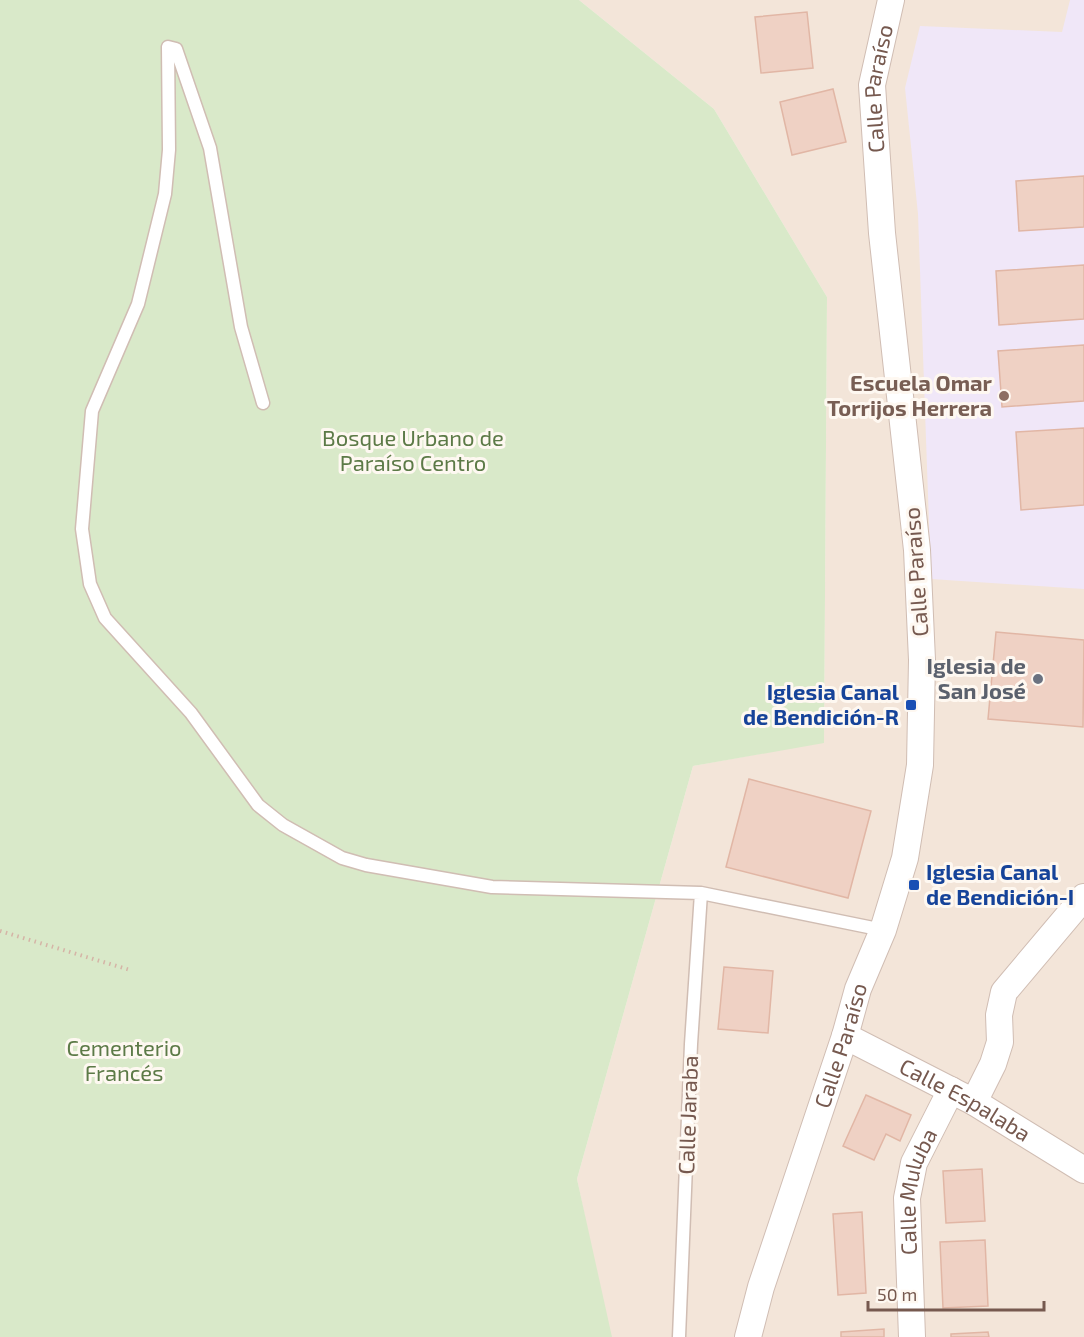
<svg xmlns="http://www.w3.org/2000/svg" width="1084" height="1337" font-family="'Exo 2',sans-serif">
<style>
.residential{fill:#f3e5d9}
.education{fill:#f0e7f8}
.green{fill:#d9e9c9}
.building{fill:#efd1c4;stroke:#e1b6a5;stroke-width:1.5}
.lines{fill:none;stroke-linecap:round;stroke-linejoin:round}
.lane-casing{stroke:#d0bdb3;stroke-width:15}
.street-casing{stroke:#d0bdb3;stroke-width:28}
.path{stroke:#d5b4a6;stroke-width:4;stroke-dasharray:1.5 4.5;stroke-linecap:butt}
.lane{stroke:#fff;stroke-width:12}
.street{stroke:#fff;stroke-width:26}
.education-dot{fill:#8d6e63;stroke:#fef8f1;stroke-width:2}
.worship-dot{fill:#6b7280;stroke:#fef8f1;stroke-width:2}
.transit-dot{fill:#1a4fb4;stroke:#fef8f1;stroke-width:2}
.labels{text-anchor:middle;stroke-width:6;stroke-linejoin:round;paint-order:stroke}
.street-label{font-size:22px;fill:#76594f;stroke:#fef8f1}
.education-label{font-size:22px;font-weight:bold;fill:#785e54;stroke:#fef8f1;text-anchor:end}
.park-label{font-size:22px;fill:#5c7a47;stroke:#fef8f1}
.worship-label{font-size:22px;font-weight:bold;fill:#5b616d;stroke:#fef8f1;text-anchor:end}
.transit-label{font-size:22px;font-weight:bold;fill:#164399;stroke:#fef8f1;text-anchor:end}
</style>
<rect width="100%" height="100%" fill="#fcf3eb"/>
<path class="residential" d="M579,0H1084V1337H610L577,1179L693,766L824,742L827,297L714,109Z"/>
<path class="education" d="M1070,0H1084V589L931,579L918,214L905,88L920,26L1062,32Z"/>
<path class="green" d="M0,0H579L714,109L827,297L824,743L693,766L577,1179L612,1337H0Z"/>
<path class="building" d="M807,12L813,68L761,73L755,17Z
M833,89L846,142L792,155L780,102Z
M1084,176V227L1019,231L1016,181Z
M1084,265V319L999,325L996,271Z
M1084,345V401L1002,407L998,351Z
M1084,428V505L1021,510L1016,432Z
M996,632L1084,640L1083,727L988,719Z
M749,779L871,811L848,898L726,867Z
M724,967L773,971L768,1033L718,1029Z
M866,1095L911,1115L900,1141L886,1134L874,1160L843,1146Z
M982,1169L985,1221L946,1223L943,1171Z
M862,1212L866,1293L838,1295L833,1214Z
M985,1240L988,1306L943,1308L940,1242Z
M884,1329V1337H841V1332Z
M988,1332L989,1337H951V1334Z"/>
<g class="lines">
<defs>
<path id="lane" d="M263,403L241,327L210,148L176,49L168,47L169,150L165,194L138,304L92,411L82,529L90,584L105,618L191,713L258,805L283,825L342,858L366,865L492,887L701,893L883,930
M679,1337L691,1044L701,893"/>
<g id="street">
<path id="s1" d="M845,1036L974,1102L1084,1170"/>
<path d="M974,1102L993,1064L1000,1042L999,1015L1004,992L1084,897"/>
<path id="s2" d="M748,1337L761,1287L845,1036L858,989L883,930L905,858L920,765L922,660L917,550L882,233L872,85L891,0"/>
<path id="s3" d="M912,1337L907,1198L914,1163L951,1090"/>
</g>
</defs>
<use href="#lane" class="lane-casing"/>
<use href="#street" class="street-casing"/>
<path class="path" d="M0,931L130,970"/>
<use href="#lane" class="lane"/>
<use href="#street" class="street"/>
</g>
<circle class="education-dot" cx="1004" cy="396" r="6"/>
<circle class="worship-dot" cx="1038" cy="679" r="6"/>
<g class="transit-dot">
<rect x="905" y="699" width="12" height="12" rx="3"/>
<rect x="908" y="879" width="12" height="12" rx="3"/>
</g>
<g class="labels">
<g class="street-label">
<text dy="8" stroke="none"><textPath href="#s2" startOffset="1278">Calle Paraíso</textPath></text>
<text transform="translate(916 572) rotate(-94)" y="8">Calle Paraíso</text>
<text dy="8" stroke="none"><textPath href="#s2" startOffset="306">Calle Paraíso</textPath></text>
<text dy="8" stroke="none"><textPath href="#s1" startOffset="136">Calle Espalaba</textPath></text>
<text transform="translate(688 1115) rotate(-88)" y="8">Calle Jaraba</text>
<text dy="8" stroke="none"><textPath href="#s3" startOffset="147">Calle Muluba</textPath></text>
</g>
<g class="education-label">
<text x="992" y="391">Escuela Omar<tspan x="992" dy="25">Torrijos Herrera</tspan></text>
</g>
<g class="park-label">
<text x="413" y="446">Bosque Urbano de<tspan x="413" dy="25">Paraíso Centro</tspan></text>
<text x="124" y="1056">Cementerio<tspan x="124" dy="25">Francés</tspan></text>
</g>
<g class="worship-label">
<text x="1026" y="674">Iglesia de<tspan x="1026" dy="25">San José</tspan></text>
</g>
<g class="transit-label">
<text x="899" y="700">Iglesia Canal<tspan x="899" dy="25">de Bendición-R</tspan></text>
<text x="926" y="880" text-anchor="start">Iglesia Canal<tspan x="926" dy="25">de Bendición-I</tspan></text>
</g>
</g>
<path d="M868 1301v9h176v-9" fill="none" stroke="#76594f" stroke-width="3"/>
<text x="877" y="1301" font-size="18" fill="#76594f" stroke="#fef8f1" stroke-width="4.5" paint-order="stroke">50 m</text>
</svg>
